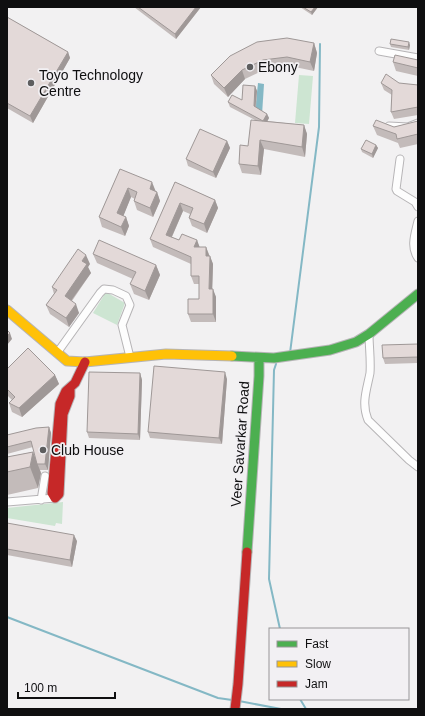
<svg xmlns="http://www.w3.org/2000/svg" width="425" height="716" font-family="Arial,sans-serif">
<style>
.green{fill:#cde5d2}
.water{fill:#84b8c5}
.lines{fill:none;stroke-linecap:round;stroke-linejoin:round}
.stream{stroke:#84b8c5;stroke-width:2}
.street-casing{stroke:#b6b4b6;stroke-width:9}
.fast-casing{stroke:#b6b4b6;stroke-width:11}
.slow-casing{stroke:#b6b4b6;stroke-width:11}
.jam-casing{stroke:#b6b4b6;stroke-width:11}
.street{stroke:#fdfdfd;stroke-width:7}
.fast{stroke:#4caf50;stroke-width:9}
.slow{stroke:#ffc107;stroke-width:9}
.jam{stroke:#c62828;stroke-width:9}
.wall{fill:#c3bbba}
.shaded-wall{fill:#9f9897}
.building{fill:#e3d9d8;stroke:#9f9897}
.poi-dot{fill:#5e5e5f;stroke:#f2f0f3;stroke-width:1.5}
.labels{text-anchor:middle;stroke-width:3.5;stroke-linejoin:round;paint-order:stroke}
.poi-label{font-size:14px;fill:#0f0f10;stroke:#f2f0f3;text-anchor:start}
.street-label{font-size:14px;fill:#0f0f10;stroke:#f2f0f3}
</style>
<rect width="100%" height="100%" fill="#f2f1f2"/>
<path class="green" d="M299,75L313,76L309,124L295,123Z
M106,292L125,303L117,325L93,313Z
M63,502L62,524L56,523L55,526L7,518V508Z"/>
<path class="water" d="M258,83L264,84L262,115L255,111Z"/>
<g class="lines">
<path class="stream" d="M290,353L319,127L320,44
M276,364L274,370L269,579L280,629
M7,617L218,698L232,700
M300,699L306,709
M239,701L281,709"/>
<defs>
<path id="street" d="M379,51L418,58
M389,126L408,127L418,123
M400,159L396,189L397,191L415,202L418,207
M418,221C415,234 410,247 418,258
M369,334C369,346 371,360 370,373C367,389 361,403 368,420L409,460L418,467
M57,353L100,293L104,289L113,290L126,296L130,305L122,325L130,357
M41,500L45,476
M7,502L55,498"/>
<path id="fast" d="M232,356L274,358L330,350L356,342L369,334L418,294
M247,552L259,376V358"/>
<path id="slow" d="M7,310L67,361L85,362L166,354L232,356"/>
<path id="jam" d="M70,390V396L63,414L59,494L55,498L52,493L60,404L66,391L75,383L85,362
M235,709L238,684L247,552"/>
</defs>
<use href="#street" class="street-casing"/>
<use href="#fast" class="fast-casing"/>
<use href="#slow" class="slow-casing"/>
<use href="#jam" class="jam-casing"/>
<use href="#street" class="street"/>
<use href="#fast" class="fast"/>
<use href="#slow" class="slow"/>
<use href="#jam" class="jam"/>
</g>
<path class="wall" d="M134,7H201L176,39Z
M300,7H318L312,15Z
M7,17L68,52L70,58L33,123L7,108Z
M314,43L317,53L314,71L290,66L266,69L245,79L228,97L214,84L211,75Z
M390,44L410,45L409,50L391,47Z
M418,60V76L396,71L393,62Z
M381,83L418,85V115L394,119L391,112L392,95L384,90Z
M255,86L257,91L256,108L267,114L269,118L267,121L304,125L307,134L305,157L264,149L261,175L242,173L239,164L248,146L255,120L230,107L228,102L242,100Z
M418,121V144L400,148L398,143L377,135L373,126L394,127Z
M227,141L230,148L216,178L188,166L186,159Z
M376,145L378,148L373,158L362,152L361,149Z
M120,169L157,192L160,201L153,217L137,210L134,201L135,199L131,197L123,216L126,217L129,226L125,236L102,227L99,217Z
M175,182L215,200L218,208L207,233L192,226L189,218L190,214L183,211L172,237L179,240H197L199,247H206L213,264L212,289L216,297V322H191L188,314L199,299V284H194L191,276V264L153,247L150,239Z
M93,254L156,265L160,275L149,300L134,294L130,284L133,279L97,263Z
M90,264L88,267L91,273L72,301L79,313L69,327L50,314L46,305L54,294L52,287Z
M418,344V363L385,364L383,358Z
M7,369L55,375L59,384L22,417L12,412L9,403L12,400L7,395Z
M140,373L142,380L140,440L89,438L87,432Z
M227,379L222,444L150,438L148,432Z
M49,427L51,433L48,470H40L41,473L38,488L7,495V457L33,452L36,459L33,447L7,454V435Z
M7,523L77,541L72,567L7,555Z"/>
<path class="shaded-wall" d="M196,7H201L176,39L175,34Z
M315,7H318L312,15L311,12Z
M409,42L410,45L409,50L408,47Z
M314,43L317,53L314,71L310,62Z
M68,52L70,58L33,123L30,116Z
M242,70L245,79L228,97L224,88Z
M255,86L257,91L255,111L254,106Z
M267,114L269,118L265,126L263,121Z
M304,125L307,134L305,157L302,147Z
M260,140L264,149L261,175L258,166Z
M227,141L230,148L216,178L213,172Z
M376,145L378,148L373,158L372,154Z
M152,182L156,192L150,189Z
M128,188L131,197L121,222L117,213Z
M157,192L160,201L153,217L150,208Z
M215,200L218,208L207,233L204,224Z
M180,203L183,211L169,243L166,235Z
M126,217L129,226L125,236L121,227Z
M197,240L200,248L194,247Z
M206,247L209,255V264L206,256Z
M86,255L90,264L88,267L91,273L68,305L65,296L82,261Z
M210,256L213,264L212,297L209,289Z
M156,265L160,275L149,300L145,291Z
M213,289L216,297V322L213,314Z
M76,304L79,313L69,327L66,318Z
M10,333L12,339L7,345V336Z
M225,372L227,379L222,444L219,438Z
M140,373L142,380L140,440L138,434Z
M55,375L59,384L22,417L19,408Z
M49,427L51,433L48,470L45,464Z
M33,452L41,473L38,488L30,467Z
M74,535L77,541L72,567L70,560Z"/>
<path class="building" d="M138,7H196L175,34Z
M303,7H315L311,12Z
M7,17L68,52L30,116L7,103Z
M287,38L314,43L310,62L287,57L263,60L242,70L224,88L211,75L230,56L257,42Z
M391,39L409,42L408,47L390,44Z
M395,55L418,60V68L393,62Z
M386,74L399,83L418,85V107L391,112L392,90L381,83Z
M243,85L255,86L254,106L267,114L263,121L228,102L232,95L242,100Z
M251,120L304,125L302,147L260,140L258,166L239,164L240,145L248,146Z
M376,120L394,127L418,121V134L397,139L396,134L373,126Z
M200,129L227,141L213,172L186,159Z
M366,140L376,145L372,154L361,149Z
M120,169L152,182L150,189L157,192L150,208L134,201L137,192L128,188L117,213L126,217L121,227L99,217Z
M175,182L215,200L204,224L189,218L193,208L180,203L166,235L179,240L182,234L197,240L194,247H206V256H210L209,289H213V314H188V299H199V276H191V257L150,239Z
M99,240L156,265L145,291L130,284L136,272L93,254Z
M78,249L86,255L82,261L87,264L65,296L76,304L66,318L46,305L57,290L52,287Z
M7,330L10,333L7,336Z
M418,344V357L383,358L382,345Z
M28,348L55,375L19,408L9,403L15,397L7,389V369Z
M154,366L225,372L219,438L148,432Z
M89,372L140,373L138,434L87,432Z
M49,427L45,464H37L31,441L7,447V435L36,428Z
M33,452L30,467L7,472V457Z
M7,523L74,535L70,560L7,549Z"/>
<g class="poi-dot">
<circle cx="250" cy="67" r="4"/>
<circle cx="31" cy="83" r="4"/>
<circle cx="43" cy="450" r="4"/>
</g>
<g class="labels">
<g class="poi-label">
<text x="258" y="72">Ebony</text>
<text x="39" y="80">Toyo Technology<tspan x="39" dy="16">Centre</tspan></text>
<text x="51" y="455">Club House</text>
</g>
<g class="street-label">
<text transform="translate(240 444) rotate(-86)" y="5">Veer Savarkar Road</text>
</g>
</g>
<rect width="425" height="716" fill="none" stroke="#0f0f10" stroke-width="16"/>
<rect x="269" y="628" width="140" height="72" fill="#f2f0f3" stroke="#979698"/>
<rect x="277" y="641" width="20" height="6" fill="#4caf50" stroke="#979698"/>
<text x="305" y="648" font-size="12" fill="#0f0f10">Fast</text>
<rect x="277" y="661" width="20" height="6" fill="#ffc107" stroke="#979698"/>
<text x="305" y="668" font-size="12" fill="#0f0f10">Slow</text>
<rect x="277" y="681" width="20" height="6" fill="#c62828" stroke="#979698"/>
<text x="305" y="688" font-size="12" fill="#0f0f10">Jam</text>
<path d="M18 692v6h97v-6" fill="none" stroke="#0f0f10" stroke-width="2"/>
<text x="24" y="692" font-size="12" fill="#0f0f10" stroke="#f2f0f3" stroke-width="3" paint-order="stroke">100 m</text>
</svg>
